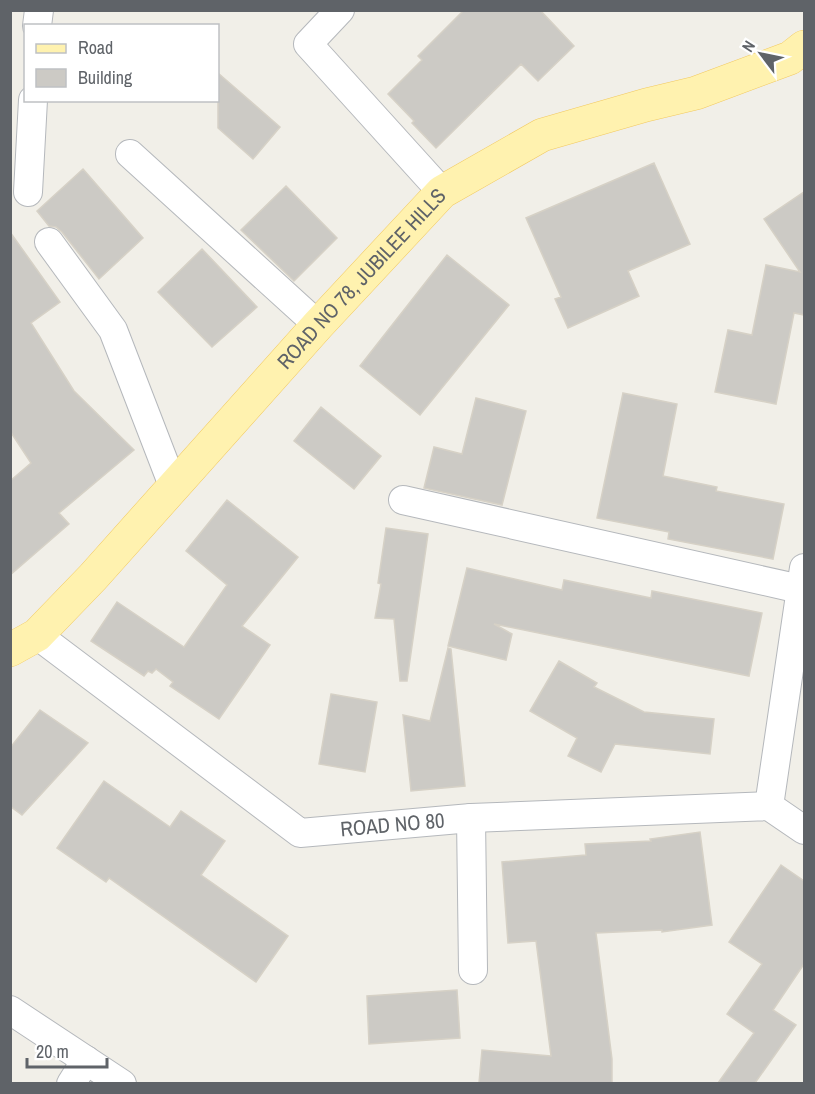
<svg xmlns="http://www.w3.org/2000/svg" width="815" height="1094" font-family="'Archivo Narrow',sans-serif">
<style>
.building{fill:#cccac5;stroke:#d6d1c6;stroke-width:1.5}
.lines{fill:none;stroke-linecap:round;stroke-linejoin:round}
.minor-casing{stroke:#b5b8bc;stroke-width:30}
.major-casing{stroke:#f2c960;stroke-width:34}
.minor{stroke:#fff;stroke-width:28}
.major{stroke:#fff2af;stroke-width:33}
.labels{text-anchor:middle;stroke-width:5;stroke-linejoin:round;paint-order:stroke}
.street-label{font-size:21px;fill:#5f6368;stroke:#fff}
</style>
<rect width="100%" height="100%" fill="#f1efe8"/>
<path class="building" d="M464,10H540L574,46L538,81L521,64L436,148L412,123L414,121L388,94L422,60L418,56Z
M218,73L280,127L253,159L218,128Z
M654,163L690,244L628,271L639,296L568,328L555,299L561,297L526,218Z
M83,169L143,238L99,279L62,232L56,227L49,226L37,211Z
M286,186L337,238L294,281L241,230Z
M804,192V315L794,313L776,404L715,392L728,330L752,335L766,265L800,272L764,219Z
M10,232L60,302L31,323L74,391L134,450L59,513L69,524L10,575V481L31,463L10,431Z
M202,249L257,307L212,347L158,292Z
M447,255L509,305L420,415L360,366Z
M623,393L677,404L663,476L717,487L716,491L784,504L773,559L668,539L669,532L597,518Z
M476,398L526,411L502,505L424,488L434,447L462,454Z
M321,407L381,456L354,489L294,441Z
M227,500L298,557L242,626L270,645L219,719L170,686L173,682L156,669L152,673L148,671L144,676L91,641L117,602L184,647L227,585L186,551Z
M386,528L428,534L407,681H400L394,619L375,618L381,584L378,583Z
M467,568L562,590L564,580L651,598L652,591L762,613L749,676L494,624L512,634L506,660L448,646Z
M448,648L451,649L465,786L411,791L403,715L430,721Z
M559,661L597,683L594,687L644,712L714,719L710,754L615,744L601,772L568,756L577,738L530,711Z
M331,694L377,702L365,772L319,764Z
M40,710L88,743L22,815L10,806V748Z
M104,781L170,827L181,811L225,841L201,875L288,936L256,982L109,878L106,882L57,848Z
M700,832L712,925L662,932V930L596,933L612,1059V1083H479L482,1050L551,1056L536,941L508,943L502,862L586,855L585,844L651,841L650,839Z
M781,865L804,881V964L773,1010L796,1025L755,1083H718L754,1033L727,1014L762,964L729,942Z
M457,990L460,1038L369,1044L367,996Z"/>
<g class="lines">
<defs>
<g id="minor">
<path d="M340,10L308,44L442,192"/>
<path d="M37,26L39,10"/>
<path d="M130,154L318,325"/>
<path d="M28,192L33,100"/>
<path d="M49,242L113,330L174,488"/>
<path d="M403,500L800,589"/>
<path id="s1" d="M37,635L300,833L471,818L769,806L804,830"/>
<path d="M769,806L804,568"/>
<path d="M471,818L473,970"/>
<path d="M10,1010L122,1084"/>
<path d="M71,1084L86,1060"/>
</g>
<g id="major">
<path id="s2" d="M10,650L37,635L93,577L318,325L442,192L542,135L646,105L696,93L790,58L804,47"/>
</g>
</defs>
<use href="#minor" class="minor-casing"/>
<use href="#major" class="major-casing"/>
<use href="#minor" class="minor"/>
<use href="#major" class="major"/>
</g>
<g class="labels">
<g class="street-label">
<text dy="7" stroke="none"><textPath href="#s2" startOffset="513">ROAD NO 78, JUBILEE HILLS</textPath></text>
<text dy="7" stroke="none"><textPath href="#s1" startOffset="422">ROAD NO 80</textPath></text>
</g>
</g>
<rect width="815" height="1094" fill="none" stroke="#5f6368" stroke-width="24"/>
<rect x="24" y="24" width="195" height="78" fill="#ffffff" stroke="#bfc1c3" stroke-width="1.5"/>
<rect x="36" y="44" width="30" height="9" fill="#fff2af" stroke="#bfc1c3" stroke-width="1.5"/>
<text x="78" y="54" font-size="18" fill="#5f6368">Road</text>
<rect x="36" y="69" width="30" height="18" fill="#cccac5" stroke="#bfc1c3" stroke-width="1.5"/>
<text x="78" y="84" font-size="18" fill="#5f6368">Building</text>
<g transform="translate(761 54) rotate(302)" stroke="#ffffff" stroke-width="4.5" paint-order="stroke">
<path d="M0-4.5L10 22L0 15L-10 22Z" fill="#5f6368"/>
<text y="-9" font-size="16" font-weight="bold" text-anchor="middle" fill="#5f6368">N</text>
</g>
<path d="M27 1058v9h80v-9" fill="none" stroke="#5f6368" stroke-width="3"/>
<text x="36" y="1058" font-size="18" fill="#5f6368" stroke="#ffffff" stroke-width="4.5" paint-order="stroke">20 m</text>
</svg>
